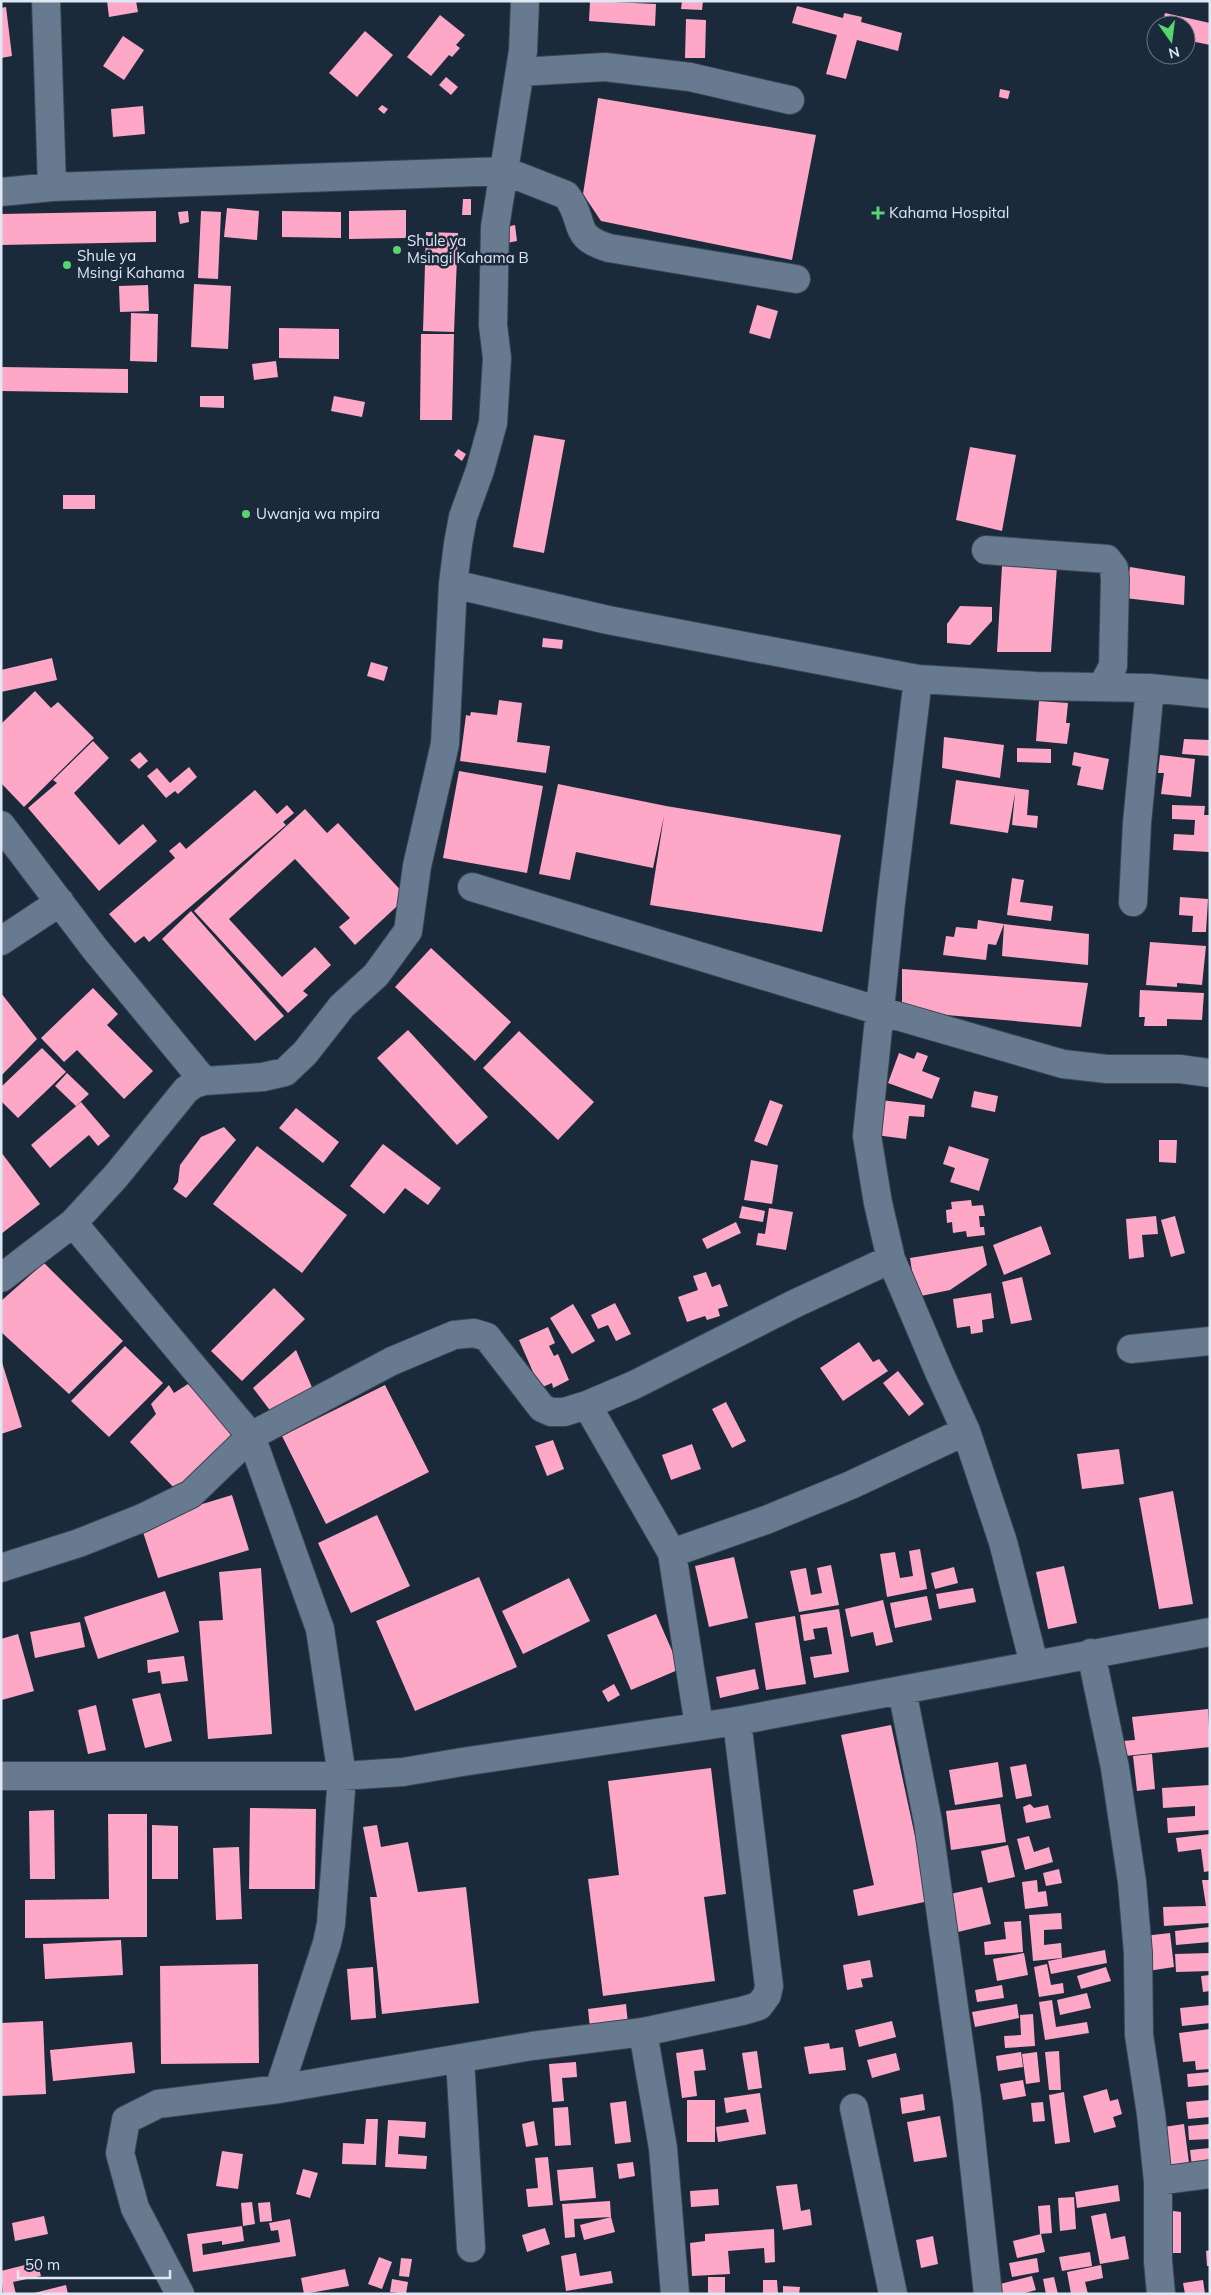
<svg xmlns="http://www.w3.org/2000/svg" width="1211" height="2295" font-family="Mulish,sans-serif">
<style>
.building{fill:#fea7c7}
.lines{fill:none;stroke-linecap:round;stroke-linejoin:round}
.minor-casing{stroke:#384554;stroke-width:30}
.minor{stroke:#687a8f;stroke-width:28}
.poi-dot{fill:#58d570;stroke:#1a2a3b;stroke-width:2}
.labels{text-anchor:middle;stroke-width:5;stroke-linejoin:round;paint-order:stroke}
.poi-label{font-size:15px;fill:#dee8f4;stroke:#1a2a3b;text-anchor:start}
</style>
<rect width="100%" height="100%" fill="#1a2a3b"/>
<path class="building" d="M107,1H136L138,12L109,17Z
M590,1L656,4L655,26L589,21Z
M682,1H703L702,10L681,9Z
M797,6L843,18L844,13L862,17L861,22L902,33L898,51L857,40L846,79L826,74L837,35L792,23Z
M6,7L12,56L1,58V8Z
M1165,13L1210,23V45L1186,40V25H1162Z
M440,15L465,35L456,45L460,48L452,57L449,55L431,76L407,57Z
M686,19L706,20L705,58H685Z
M365,31L393,55L357,97L329,73Z
M123,36L144,50L124,80L103,66Z
M446,77L458,87L451,95L439,85Z
M1000,89L1010,91L1008,99L999,97Z
M598,98L816,135L792,260L601,221L583,194Z
M382,105L388,109L384,114L378,109Z
M143,106L145,134L113,137L111,109Z
M463,199H471V215H462Z
M227,208L259,211L257,240L224,237Z
M406,210V238L349,239V211Z
M156,211V242L1,245V214Z
M188,211L189,222L180,224L178,212Z
M201,211L221,212L218,279L198,278Z
M282,211L341,212V238L282,237Z
M515,225L517,241L507,243L505,227Z
M426,232L458,233L454,332L423,331Z
M194,284L231,286L228,349L191,347Z
M148,285L149,311L120,312L119,286Z
M757,305L778,311L770,339L749,333Z
M131,313L158,314L157,362L130,361Z
M279,328L339,329V359L279,358Z
M421,334H454L452,420H420Z
M276,361L278,377L254,380L252,364Z
M2,367L128,369V393L1,391Z
M200,396H224V408L200,407Z
M334,396L365,402L362,417L331,411Z
M534,435L565,440L544,553L513,547Z
M970,447L1016,455L1002,531L956,520Z
M458,449L466,454L462,461L454,455Z
M63,495H95V509H63Z
M1002,566H1057L1051,652H997Z
M1130,567L1185,576L1184,605L1125,598Z
M960,606L992,607V621L970,645L947,643V624Z
M543,638L563,640L562,649L542,647Z
M52,658L57,680L1,692V670Z
M371,662L388,667L384,681L367,676Z
M35,691L51,708L58,702L94,738L24,807L1,783V724Z
M499,700L522,703L517,742L550,746L546,773L460,761L466,715L470,716L471,712L497,715Z
M1039,701L1068,703L1066,723H1070L1067,744L1036,741Z
M944,737L1004,745L1000,778L942,768Z
M1184,739L1210,740V756L1182,754Z
M93,741L109,758L74,793L119,845L143,824L157,841L99,891L28,808L57,783L53,780Z
M1017,748L1051,749V763L1017,762Z
M140,752L148,761L139,769L130,760Z
M1074,752L1109,759L1103,790L1077,785L1081,767L1072,765Z
M1160,755L1195,759L1191,797L1161,794L1164,773H1158Z
M189,767L197,777L178,794L175,791L166,798L147,776L157,768L170,783Z
M459,771L543,786L527,873L443,858Z
M956,780L1029,790L1027,815L1038,816L1037,828L1012,825L1015,793L1008,833L950,824Z
M558,784L666,806L841,835L822,932L650,905L664,816L653,868L576,852L570,880L539,874Z
M255,790L277,814L287,805L294,813L283,822L286,825L149,942L144,936L135,943L109,914L175,858L169,851L180,842L186,849Z
M1172,805L1205,806L1204,815H1210L1209,852L1173,850L1174,834L1194,835L1195,820L1172,819Z
M305,809L327,833L338,823L407,897L355,945L339,927L350,918L295,859L229,919L282,977L315,947L331,965L303,991L308,995L288,1013L194,911Z
M1012,878L1024,880L1020,902L1053,906L1051,921L1007,915Z
M1180,897L1208,899L1206,932H1192L1193,916L1179,915Z
M191,911L284,1016L255,1041L162,939Z
M978,920L1004,924L996,945L988,944L986,960L943,955L946,936L954,937L956,927L977,929Z
M1004,924L1089,934L1088,965L1002,956Z
M1150,942L1206,946L1202,985L1177,983V987L1146,985Z
M431,948L511,1022L475,1061L395,987Z
M902,969L1088,983L1081,1027L902,1011Z
M93,988L118,1014L107,1025L153,1071L124,1099L77,1050L64,1062L41,1038Z
M1140,990L1204,993L1202,1020L1167,1019V1026H1144L1145,1017H1139Z
M1,993L37,1039L1,1076Z
M408,1030L488,1117L457,1145L377,1058Z
M519,1031L594,1102L558,1140L483,1068Z
M42,1048L66,1072L18,1118L1,1101V1087Z
M917,1052L928,1056L922,1071L940,1078L932,1099L888,1083L899,1053L914,1059Z
M67,1073L89,1094L76,1106L55,1086Z
M974,1091L998,1096L995,1112L971,1107Z
M770,1100L783,1105L767,1146L754,1141Z
M880,1100L925,1105L924,1117L909,1116L906,1139L876,1135Z
M81,1102L110,1136L98,1146L89,1135L50,1168L31,1145Z
M296,1108L339,1142L323,1163L279,1128Z
M224,1127L236,1140L186,1198L173,1189L178,1182L180,1165L201,1137Z
M1159,1140H1177L1176,1163L1159,1162Z
M383,1144L441,1188L428,1205L405,1188L384,1214L350,1186Z
M257,1146L347,1215L302,1273L213,1204Z
M949,1146L989,1159L979,1191L950,1182L955,1168L943,1164Z
M1,1152L40,1204L1,1234Z
M751,1160L778,1165L772,1204L744,1200Z
M971,1200L972,1206L983,1205L985,1216H979L980,1227H984L985,1235L967,1237L966,1231L953,1233L952,1222L947,1223L946,1210L952,1209L951,1202Z
M742,1206L765,1211L763,1222L739,1218Z
M769,1208L793,1212L786,1250L756,1245L758,1233L765,1234Z
M1156,1216L1158,1234L1142,1235L1144,1257L1129,1259L1126,1219Z
M1175,1216L1185,1253L1171,1257L1161,1220Z
M736,1222L741,1233L707,1249L702,1239Z
M1041,1226L1051,1254L1004,1275L993,1245Z
M983,1246L987,1265L950,1290L916,1297L910,1258Z
M44,1263L123,1341L69,1394L1,1332V1301Z
M706,1272L712,1287L720,1284L728,1306L718,1309L720,1316L707,1320L705,1316L687,1322L678,1297L698,1290L693,1276Z
M1022,1277L1032,1320L1011,1324L1002,1282Z
M274,1288L305,1319L242,1381L211,1351Z
M991,1293L994,1318L982,1320L983,1332L971,1334L970,1326L957,1328L953,1299Z
M615,1303L631,1334L616,1341L608,1325L598,1329L591,1315Z
M573,1304L595,1341L572,1354L550,1318Z
M548,1327L555,1343L549,1346L554,1356L558,1354L569,1380L553,1388L552,1383L540,1388L519,1340Z
M859,1342L873,1362L879,1359L888,1371L843,1401L820,1368Z
M125,1346L163,1383L109,1437L71,1401Z
M296,1350L314,1392L272,1413L253,1388Z
M1,1359L22,1427L1,1434Z
M898,1371L924,1404L909,1416L883,1383Z
M188,1384L233,1434L178,1492L130,1442L156,1414L151,1404L169,1385L174,1393Z
M385,1385L429,1472L326,1524L282,1436Z
M726,1402L746,1441L732,1448L712,1409Z
M553,1440L564,1469L547,1476L535,1446Z
M692,1444L701,1469L671,1480L662,1455Z
M1119,1449L1124,1484L1082,1489L1077,1454Z
M1173,1491L1193,1604L1159,1609L1139,1498Z
M232,1495L249,1550L158,1578L140,1523Z
M377,1515L410,1586L351,1613L318,1543Z
M920,1549L927,1589L887,1597L880,1554L895,1552L900,1578L913,1576L909,1551Z
M734,1557L748,1618L709,1627L695,1566Z
M831,1565L839,1605L799,1612L790,1571L806,1568L811,1595L822,1593L817,1568Z
M1064,1566L1077,1623L1048,1629L1036,1572Z
M954,1567L958,1583L935,1589L931,1573Z
M261,1568L272,1734L208,1739L199,1621L223,1620L219,1572Z
M479,1577L517,1667L415,1711L376,1621Z
M569,1578L590,1621L523,1654L502,1611Z
M973,1588L976,1602L939,1609L936,1594Z
M165,1591L179,1632L98,1659L84,1617Z
M927,1596L932,1620L895,1628L890,1603Z
M883,1600L893,1642L876,1646L873,1632L851,1637L845,1609Z
M839,1609L849,1672L814,1678L810,1657L832,1654L827,1627L813,1629L815,1639L804,1641L800,1615Z
M656,1614L680,1669L631,1690L607,1635Z
M795,1616L806,1684L766,1690L755,1623Z
M80,1622L85,1647L35,1658L30,1632Z
M18,1634L34,1691L2,1700L1,1639Z
M184,1656L188,1681L162,1684L160,1671L148,1673L147,1660Z
M755,1669L759,1689L720,1698L716,1677Z
M614,1684L620,1695L608,1702L602,1691Z
M160,1693L172,1741L145,1748L132,1699Z
M96,1705L106,1750L88,1754L78,1710Z
M1208,1709L1210,1747L1125,1756L1123,1741L1135,1740L1132,1717Z
M891,1725L929,1901L858,1916L853,1890L874,1885L841,1735Z
M1152,1754L1155,1789L1137,1791L1133,1756Z
M998,1762L1003,1797L955,1805L949,1770Z
M1026,1764L1032,1796L1016,1799L1010,1767Z
M711,1768L726,1894L704,1897L715,1981L603,1996L588,1879L619,1875L608,1781Z
M1210,1785V1830L1168,1833L1167,1818L1195,1816V1806L1163,1808L1162,1788Z
M1000,1804L1006,1842L951,1850L946,1811Z
M1030,1804L1034,1808L1048,1805L1051,1818L1026,1823L1023,1807Z
M250,1808L316,1809L315,1889H249Z
M54,1810L55,1879H30L29,1811Z
M108,1814H147V1937L25,1938V1900L109,1899Z
M152,1825L178,1826V1879H152Z
M377,1825L381,1847L408,1842L418,1892L466,1887L479,2003L382,2014L370,1897H377L363,1827Z
M1210,1834V1871L1204,1872L1201,1849L1178,1852L1176,1838Z
M1029,1836L1034,1852L1049,1847L1053,1862L1025,1870L1017,1839Z
M1008,1845L1015,1877L988,1883L981,1851Z
M239,1847L242,1919L216,1920L213,1848Z
M1059,1869L1062,1883L1046,1886L1043,1873Z
M1037,1880L1038,1892L1046,1891L1048,1906L1025,1909L1022,1882Z
M1202,1880H1210V1923L1164,1926L1163,1907L1206,1906Z
M982,1887L991,1924L958,1932L950,1894Z
M1061,1913L1062,1929L1044,1930V1945L1061,1943L1062,1958L1033,1961L1029,1915Z
M1021,1921L1023,1952L985,1955L984,1942L1006,1939L1004,1922Z
M1210,1927V1942L1176,1945L1175,1931Z
M1170,1933L1174,1967L1148,1971L1144,1936Z
M121,1940L123,1975L45,1979L43,1944Z
M1105,1950L1107,1963L1051,1974L1048,1961Z
M1024,1953L1028,1975L997,1981L993,1959Z
M1210,1953V1971L1176,1972L1175,1954Z
M870,1960L873,1977L861,1979L863,1987L847,1990L843,1965Z
M258,1964L259,2063L161,2064L160,1966Z
M1047,1964L1051,1985L1063,1983L1064,1993L1039,1997L1034,1967Z
M373,1967L376,2018L351,2020L347,1969Z
M1106,1967L1111,1981L1081,1989L1077,1976Z
M1210,1975V1991L1203,1992L1201,1976Z
M1002,1985L1004,1998L977,2002L975,1990Z
M1087,1993L1091,2008L1060,2015L1057,2000Z
M1052,2000L1056,2027L1087,2022L1089,2033L1045,2040L1039,2002Z
M626,2004L628,2024L590,2028L588,2009Z
M1017,2004L1019,2018L975,2027L972,2012Z
M1210,2005V2023L1182,2026L1180,2008Z
M1033,2014L1035,2046L1005,2048L1004,2036L1021,2035L1020,2015Z
M43,2021L46,2094L1,2096V2023Z
M892,2021L896,2037L859,2047L855,2030Z
M1210,2029V2069L1196,2070L1195,2061L1183,2062L1179,2033Z
M132,2042L135,2073L53,2081L50,2050Z
M829,2043L830,2049L843,2047L846,2070L809,2074L804,2047Z
M703,2049L706,2070L694,2071L697,2096L682,2098L676,2053Z
M757,2051L762,2088L748,2090L742,2053Z
M1059,2051L1061,2090H1049L1045,2052Z
M1021,2052L1023,2067L998,2071L996,2056Z
M1037,2052L1040,2082L1026,2084L1022,2054Z
M896,2053L900,2070L872,2078L867,2060Z
M576,2062L577,2077L562,2078L564,2101L552,2102L549,2064Z
M1210,2072V2085L1188,2087L1187,2074Z
M1023,2080L1026,2096L1003,2100L1000,2084Z
M1107,2089L1110,2101L1118,2099L1122,2114L1113,2117L1116,2127L1094,2133L1083,2096Z
M1064,2092L1070,2142L1055,2144L1049,2095Z
M760,2093L766,2134L718,2142L716,2127L749,2122L746,2109L726,2113L724,2098Z
M923,2094L925,2110L902,2114L900,2098Z
M687,2100H715V2142H687Z
M1210,2100V2117L1188,2119L1186,2102Z
M626,2101L631,2142L615,2144L610,2103Z
M1043,2102L1045,2121L1033,2122L1031,2103Z
M568,2107L571,2145L555,2146L553,2108Z
M940,2116L947,2157L914,2162L907,2122Z
M366,2119H378L376,2165L342,2164L343,2143L364,2144Z
M388,2120L426,2122L425,2138L399,2136L398,2154L427,2156L426,2169L385,2167Z
M534,2121L538,2145L526,2147L522,2124Z
M1184,2124L1189,2163L1169,2165L1164,2127Z
M1210,2124V2139L1189,2140L1188,2126Z
M1210,2148V2165L1192,2167L1190,2150Z
M222,2151L243,2154L238,2189L216,2186Z
M548,2157L553,2205L528,2207L526,2189L538,2188L535,2158Z
M633,2162L635,2176L619,2179L617,2164Z
M593,2167L596,2198L560,2201L557,2170Z
M303,2169L318,2173L310,2198L296,2194Z
M797,2184L801,2211L810,2209L812,2225L783,2230L776,2186Z
M1118,2185L1120,2201L1077,2208L1075,2192Z
M718,2189L719,2205L691,2207L690,2191Z
M1074,2197L1076,2229L1060,2231L1058,2198Z
M610,2201L611,2217L574,2219L575,2237L565,2238L562,2204Z
M252,2202L255,2224L243,2226L241,2203Z
M270,2202L272,2221L260,2222L258,2203Z
M1050,2205L1052,2233L1040,2234L1038,2206Z
M1158,2209L1181,2212V2253H1158Z
M1106,2213L1111,2239L1125,2236L1129,2259L1100,2264L1091,2216Z
M44,2216L48,2234L15,2241L12,2223Z
M611,2217L615,2232L584,2240L580,2225Z
M290,2219L296,2256L193,2272L187,2234L242,2226L244,2241L222,2245V2241L202,2244L203,2255L280,2242L278,2230L271,2231L269,2223Z
M545,2228L550,2244L527,2252L522,2235Z
M774,2229L775,2262L765,2263L764,2248L728,2251L730,2274L692,2276L690,2243L705,2241V2234Z
M1041,2234L1045,2252L1017,2258L1013,2241Z
M933,2236L938,2264L921,2268L916,2240Z
M1210,2250V2266H1207L1206,2251Z
M1090,2252L1092,2266L1062,2271L1059,2257Z
M576,2253L580,2276L611,2271L613,2283L566,2291L561,2256Z
M379,2257L392,2262L382,2289L368,2284Z
M401,2258L412,2259L409,2277L399,2276Z
M1037,2258L1039,2272L1012,2277L1009,2263Z
M37,2262L41,2276L13,2282L16,2294H3L1,2271Z
M1101,2265L1103,2278L1085,2282L1088,2294H1071L1067,2272Z
M345,2269L349,2286L304,2294L301,2278Z
M1032,2276L1036,2290L1021,2294H998L996,2285Z
M708,2277H725V2294H708Z
M1054,2277L1058,2294H1046L1043,2279Z
M392,2279L408,2282L406,2294L390,2292Z
M763,2280H777L778,2294H763Z
M1203,2280L1205,2294H1185L1183,2283Z
M66,2285L68,2294H34V2293Z
M783,2286L800,2287L799,2294H783Z"/>
<g class="lines">
<defs>
<path id="minor" d="M46,1L52,187
M520,72L605,67L690,77L790,100
M1,192L52,187L505,171L566,195C587,221 569,236 609,248L796,279
M986,550L1107,559L1114,568L1115,580L1113,666L1102,687
M453,584L608,620L918,679L891,902L867,1136L878,1203L891,1259L939,1372L966,1431L1003,1542L1034,1664
M918,679L1036,686L1150,688L1210,694
M1,825L95,949L204,1081
M472,887L880,1011L1063,1064L1107,1069H1180L1210,1073
M1133,902L1137,823L1150,688
M1,941L60,902
M73,1223L251,1436L320,1629L342,1776L331,1924L327,1943L279,2089
M1,1278L73,1223L116,1176L186,1090L194,1084L204,1081L263,1077L285,1072L305,1053L342,1006L376,975L408,931L417,866L445,744L453,584L458,544L463,517L480,470L493,423L497,358L493,325L495,227L523,51L525,1
M1131,1349L1210,1341
M587,1405L672,1553L766,1520L851,1485L966,1431
M672,1553L699,1726
M1,1568L79,1543L142,1518L191,1494L251,1436L392,1361L454,1335L474,1333L487,1337L542,1408L551,1412H564L587,1405L634,1385L794,1304L891,1259
M1091,1653L1115,1768L1132,1882L1138,1953L1139,2035L1151,2114L1158,2181V2261L1161,2294
M902,1690L928,1822L967,2100L988,2294
M1,1776H342L403,1772L462,1762L737,1721L1210,1632
M643,2032L663,2148L675,2294
M460,2059L471,2248
M854,2108L893,2294
M1158,2181L1210,2174
M180,2294L135,2208L120,2153L126,2120L158,2104L279,2089L532,2046L643,2032L742,2011L759,2006L767,1995L769,1986L737,1721"/>
</defs>
<use href="#minor" class="minor-casing"/>
<use href="#minor" class="minor"/>
</g>
<g class="poi-dot">
<path d="M875.5 205.5h5v5h5v5h-5v5h-5v-5h-5v-5h5z"/>
<circle cx="397" cy="250" r="5"/>
<circle cx="67" cy="265" r="5"/>
<circle cx="246" cy="514" r="5"/>
</g>
<g class="labels">
<g class="poi-label">
<text x="889" y="218">Kahama Hospital</text>
<text x="407" y="246">Shule ya<tspan x="407" dy="17">Msingi Kahama B</tspan></text>
<text x="77" y="261">Shule ya<tspan x="77" dy="17">Msingi Kahama</tspan></text>
<text x="256" y="519">Uwanja wa mpira</text>
</g>
</g>
<rect width="1211" height="2295" fill="none" stroke="#dee8f4" stroke-width="5"/>
<g transform="translate(1171 40) rotate(166)"><circle r="24" fill="#1a2a3b" stroke="#687685"/>
<path d="M0-4L9 19L0 12L-9 19Z" fill="#58d570"/>
<text y="-8" font-size="14" font-weight="bold" text-anchor="middle" fill="#dee8f4">N</text>
</g>
<path d="M18 2270v8h152v-8" fill="none" stroke="#dee8f4" stroke-width="2.5"/>
<text x="25" y="2270" font-size="15" fill="#dee8f4" stroke="#1a2a3b" stroke-width="4" paint-order="stroke">50 m</text>
</svg>
